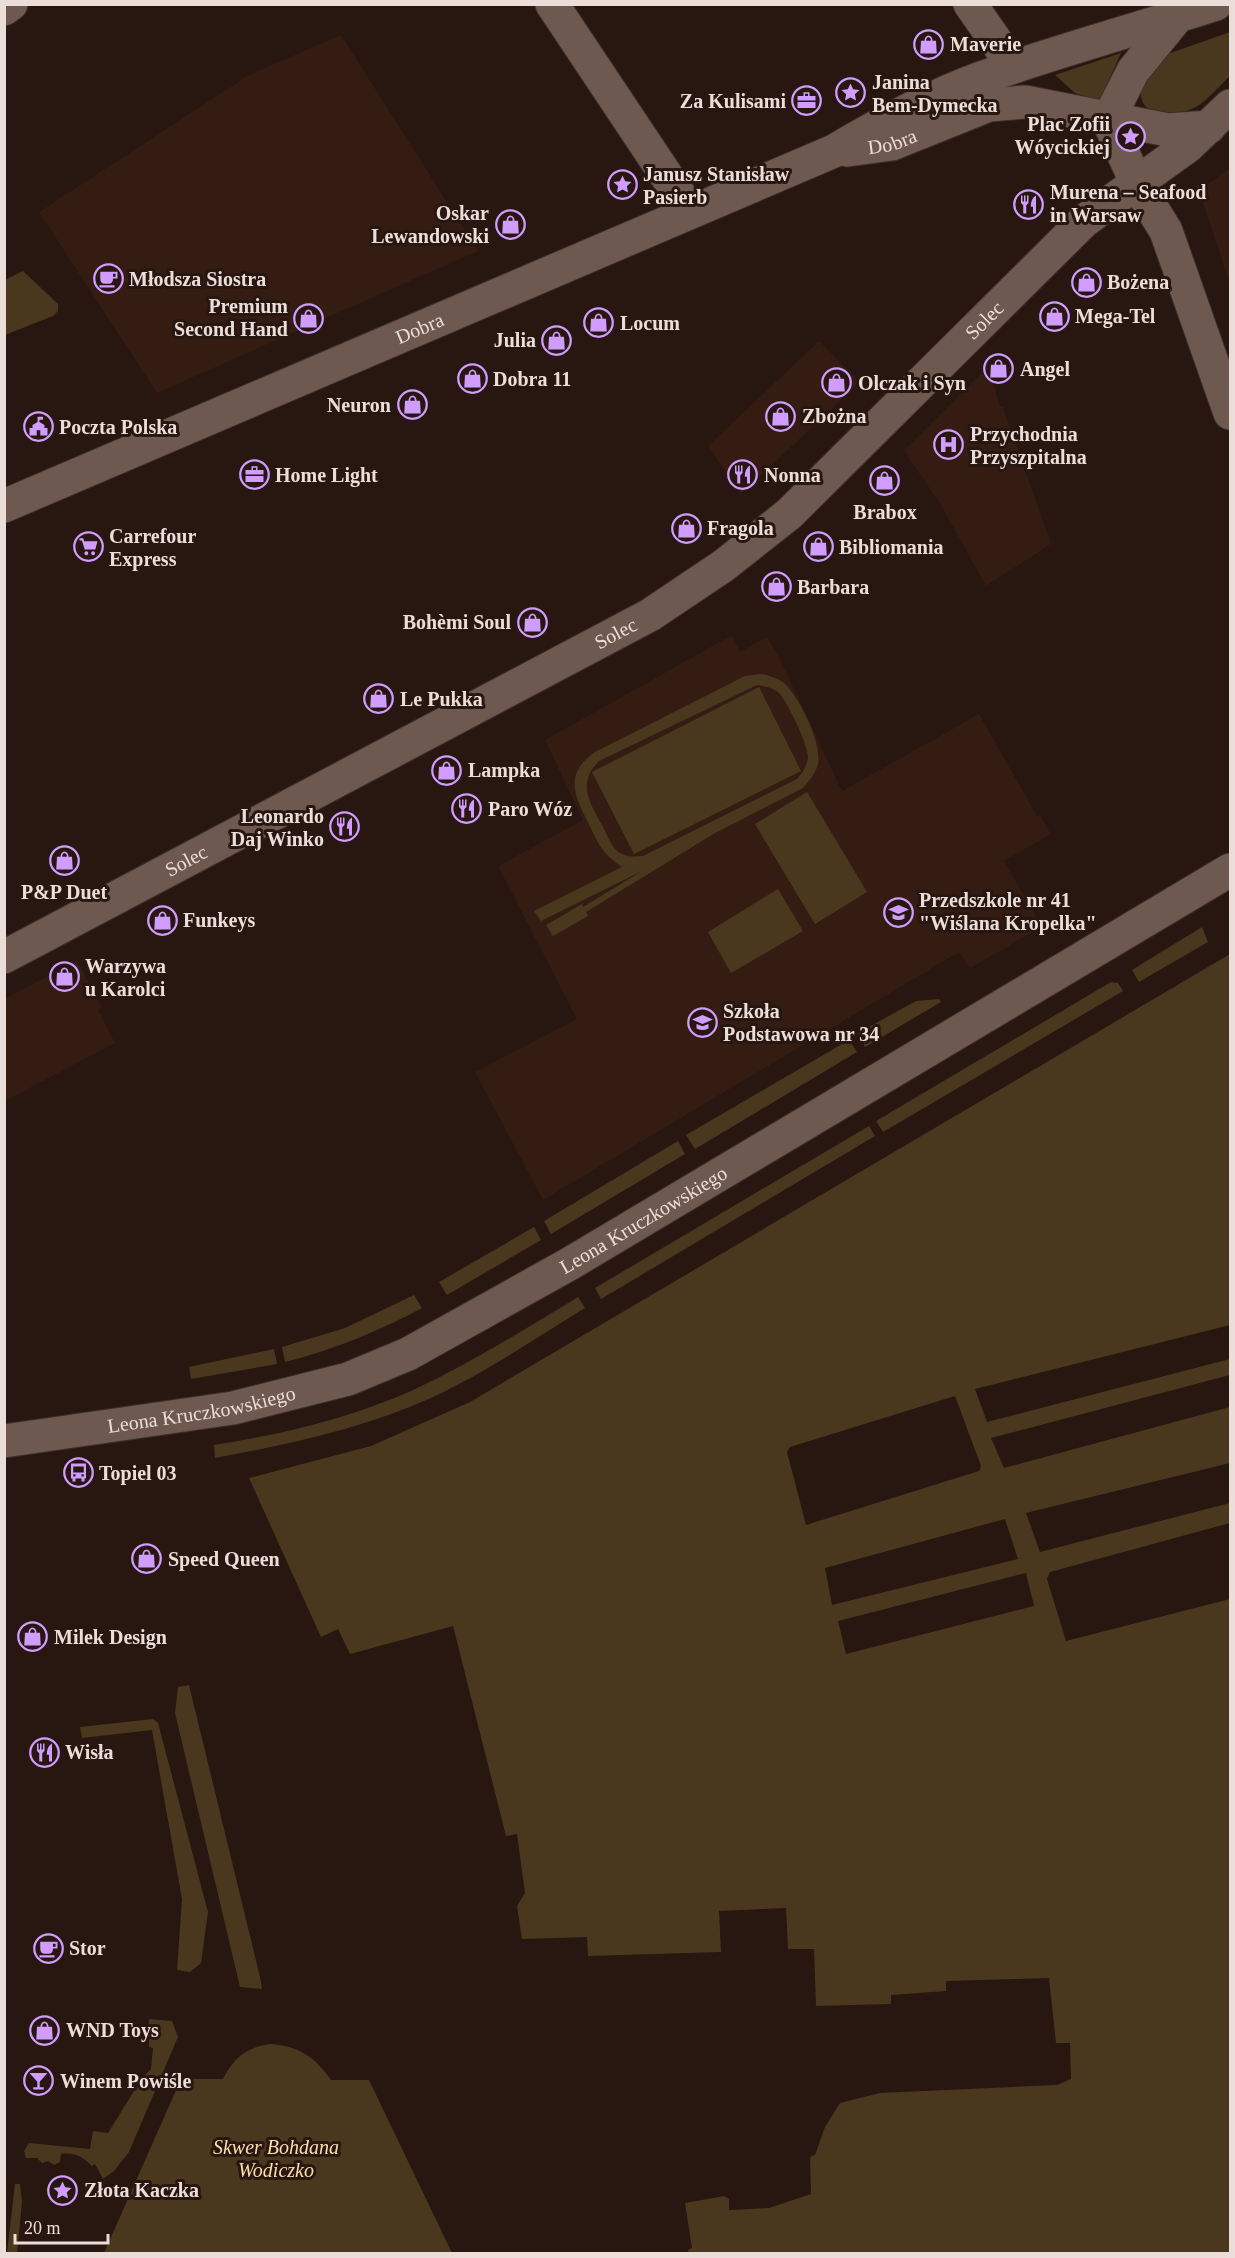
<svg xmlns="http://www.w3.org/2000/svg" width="1235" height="2258" font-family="'Times New Roman',serif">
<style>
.built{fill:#341c13}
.green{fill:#49381e;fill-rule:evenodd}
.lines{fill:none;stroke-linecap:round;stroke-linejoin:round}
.minor-casing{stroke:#3c2f2c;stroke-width:35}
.tertiary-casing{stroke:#3c2f2c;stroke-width:35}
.minor{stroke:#6e5951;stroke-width:33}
.tertiary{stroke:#6e5951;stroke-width:33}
.labels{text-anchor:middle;stroke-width:6;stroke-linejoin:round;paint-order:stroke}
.poi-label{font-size:20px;font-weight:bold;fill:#ebded9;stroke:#281610;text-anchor:start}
.street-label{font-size:20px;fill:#ebded9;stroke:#281610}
.park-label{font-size:20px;font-style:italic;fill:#fddead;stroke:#281610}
</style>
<rect width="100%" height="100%" fill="#281610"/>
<path class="built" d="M341,35L478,251L157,393L39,212L249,75Z
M1230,168V284L1199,191Z
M819,341L860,382L741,494L708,446Z
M982,373L993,382L1000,407H1003L1051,544L986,586L941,505L904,451Z
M732,635L740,652L767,637L779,657L842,791L979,714L1037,816L1040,815L1051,834L1004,861L1042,927L970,968L959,952L543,1200L475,1072L577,1019L498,866L583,820L545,740Z
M77,960L102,1007L98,1010L115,1043L5,1101V999Z"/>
<path class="green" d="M1230,32V76C1204,101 1195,119 1155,111C1142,109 1140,98 1141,86L1165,55Z
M1121,53L1099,102L1075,93L1055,75Z
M23,271L58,304V311L53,316L5,335V280Z
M762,674C770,676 778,678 784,683C800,698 822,743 818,764C816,773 809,781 803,788L715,833L586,912L588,916L553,936L546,925L582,904L583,907L642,871L541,921L534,911L622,867C601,852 599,845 588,822C573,794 565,773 595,752L745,676ZM757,685C765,686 773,688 779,693C788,703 809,746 808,758C807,767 802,773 797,779L643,856C634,857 623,857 616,850C610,844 606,832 602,825C589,802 577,783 599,761Z
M759,687L801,771L634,854L592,772Z
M807,792L867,892L815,924L755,824Z
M778,889L803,931L731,973L708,932Z
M1202,927L1208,942L1139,982L1132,970Z
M1230,954V1325L975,1389L987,1422L1230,1359V1375L991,1438L1004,1468L1230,1407V1463L1026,1513L1040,1552L1230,1503V1523L1050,1572L1047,1579L1066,1641L1230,1599V2253H689L688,2250L692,2248L685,2203L724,2196L729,2199V2210L769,2208L811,2194L810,2157L815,2155L825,2127L840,2103L880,2093L1057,2085L1071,2079L1070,2043H1056L1049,1978L946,1981V1991L891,1995V2004L816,2006L814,1949H788L786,1908L719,1911L721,1952L588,1956L587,1937L522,1939L517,1906L525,1893L517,1834L506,1836L453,1626L350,1654L338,1629L321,1637L249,1478L371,1446L470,1402ZM955,1396L981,1466L979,1471L806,1525L787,1452L790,1447ZM1005,1519L1018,1559L832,1605L825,1568ZM1026,1573L1034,1606L846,1654L838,1621Z
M1111,982L1118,983L1123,991L883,1132L876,1121Z
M939,999L941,1002L865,1047L858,1033L916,1001Z
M849,1040L857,1052L695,1149L686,1135Z
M869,1126L875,1136L601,1299L595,1288Z
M678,1141L685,1154L551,1234L544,1221Z
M534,1227L541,1240L447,1295L439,1282Z
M414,1295L422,1308C379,1331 333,1350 285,1362L282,1347L345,1328Z
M578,1297L585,1308C534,1339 484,1374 431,1398C362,1429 289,1444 215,1458L214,1445C282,1434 348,1419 411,1391C469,1364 524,1330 578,1297Z
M274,1349L277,1364L191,1379L189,1367Z
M189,1685L260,1977L262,1989L240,1987L175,1713L178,1687Z
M153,1719L158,1723L208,1912L201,1963L190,1972L177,1970L182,1899L152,1730L82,1738L80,1727Z
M149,2019L172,2021L178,2037L129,2152L114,2171L103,2179L95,2164L92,2166C82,2156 74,2152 61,2154L60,2162L54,2165L48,2161L42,2163L37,2158H26L24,2151L29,2143L90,2149L93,2131L108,2133L142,2078L151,2069L153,2048L149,2047Z
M270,2044C299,2046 315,2057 331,2080H369L452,2253H104L181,2079H223C233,2058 247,2047 270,2044Z
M15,2184H20L22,2202L17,2253H7Z"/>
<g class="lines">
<defs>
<path id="minor" d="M552,4L690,211
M970,4L1014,67
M4,9L11,4
M1137,184L1166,231L1230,413"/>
<g id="tertiary">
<path id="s1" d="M848,150L892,144L989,105L1025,102L1168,130L1209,127"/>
<path d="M1137,184L1108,120L1133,71L1177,17"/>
<path id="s2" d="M4,506L834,151C881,123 929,97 981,78C1058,51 1138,29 1216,4"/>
<path id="s3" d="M4,957L650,615L723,566L789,514L1084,221L1188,146L1230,106"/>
<path id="s4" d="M4,1441L233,1408L348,1379L408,1354L571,1263L1230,870"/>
</g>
</defs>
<use href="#minor" class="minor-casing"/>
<use href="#tertiary" class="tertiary-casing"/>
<use href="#minor" class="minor"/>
<use href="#tertiary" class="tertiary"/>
</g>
<defs>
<symbol id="shop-ring" viewBox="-11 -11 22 22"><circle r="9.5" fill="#281610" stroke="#d09dfe" stroke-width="1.5"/><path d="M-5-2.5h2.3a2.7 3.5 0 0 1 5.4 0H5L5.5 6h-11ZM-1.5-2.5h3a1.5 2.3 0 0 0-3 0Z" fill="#d09dfe"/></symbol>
<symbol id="sight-ring" viewBox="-11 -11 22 22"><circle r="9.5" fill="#281610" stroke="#d09dfe" stroke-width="1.5"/><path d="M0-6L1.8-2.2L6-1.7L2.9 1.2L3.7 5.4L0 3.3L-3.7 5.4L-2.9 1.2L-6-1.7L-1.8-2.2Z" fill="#d09dfe"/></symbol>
<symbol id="office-ring" viewBox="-11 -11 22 22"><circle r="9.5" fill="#281610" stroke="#d09dfe" stroke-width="1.5"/><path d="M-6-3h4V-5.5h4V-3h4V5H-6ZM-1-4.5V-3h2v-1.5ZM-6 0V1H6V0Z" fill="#d09dfe"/></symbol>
<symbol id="restaurant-ring" viewBox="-11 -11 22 22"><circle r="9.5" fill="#281610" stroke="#d09dfe" stroke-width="1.5"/><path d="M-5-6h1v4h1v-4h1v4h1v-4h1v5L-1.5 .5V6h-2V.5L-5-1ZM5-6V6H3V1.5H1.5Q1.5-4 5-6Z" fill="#d09dfe"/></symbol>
<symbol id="cafe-ring" viewBox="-11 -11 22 22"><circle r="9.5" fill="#281610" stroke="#d09dfe" stroke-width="1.5"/><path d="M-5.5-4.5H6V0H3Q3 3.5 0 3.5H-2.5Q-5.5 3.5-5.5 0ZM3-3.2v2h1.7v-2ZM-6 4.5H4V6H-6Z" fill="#d09dfe"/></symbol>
<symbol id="civic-ring" viewBox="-11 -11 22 22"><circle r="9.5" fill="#281610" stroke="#d09dfe" stroke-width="1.5"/><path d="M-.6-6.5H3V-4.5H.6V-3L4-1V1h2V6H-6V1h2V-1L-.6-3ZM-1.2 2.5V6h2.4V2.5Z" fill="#d09dfe"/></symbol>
<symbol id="hospital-ring" viewBox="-11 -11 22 22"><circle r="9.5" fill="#281610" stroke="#d09dfe" stroke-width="1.5"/><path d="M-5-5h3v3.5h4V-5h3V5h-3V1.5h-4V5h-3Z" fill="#d09dfe"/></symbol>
<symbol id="supermarket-ring" viewBox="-11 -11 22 22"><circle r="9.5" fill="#281610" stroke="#d09dfe" stroke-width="1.5"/><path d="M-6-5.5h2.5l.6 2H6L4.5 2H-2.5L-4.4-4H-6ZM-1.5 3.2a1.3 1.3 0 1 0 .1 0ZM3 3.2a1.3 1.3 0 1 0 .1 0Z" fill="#d09dfe"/></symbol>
<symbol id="school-ring" viewBox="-11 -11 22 22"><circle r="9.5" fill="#281610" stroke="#d09dfe" stroke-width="1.5"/><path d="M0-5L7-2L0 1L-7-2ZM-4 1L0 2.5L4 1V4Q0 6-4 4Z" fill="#d09dfe"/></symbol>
<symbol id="bus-ring" viewBox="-11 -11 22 22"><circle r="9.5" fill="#281610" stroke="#d09dfe" stroke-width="1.5"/><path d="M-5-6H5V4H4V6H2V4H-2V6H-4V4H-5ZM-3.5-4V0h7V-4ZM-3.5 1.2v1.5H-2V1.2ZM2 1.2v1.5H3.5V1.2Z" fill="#d09dfe"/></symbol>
<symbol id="bar-ring" viewBox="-11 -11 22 22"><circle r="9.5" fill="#281610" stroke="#d09dfe" stroke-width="1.5"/><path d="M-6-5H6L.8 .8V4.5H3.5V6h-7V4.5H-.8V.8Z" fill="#d09dfe"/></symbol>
</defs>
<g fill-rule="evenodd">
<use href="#shop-ring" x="912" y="28" width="33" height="33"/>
<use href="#sight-ring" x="834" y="76" width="33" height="33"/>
<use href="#office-ring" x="790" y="84" width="33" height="33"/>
<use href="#sight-ring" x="1114" y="120" width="33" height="33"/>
<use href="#sight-ring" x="606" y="168" width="33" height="33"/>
<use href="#restaurant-ring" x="1012" y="188" width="33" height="33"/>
<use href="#shop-ring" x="494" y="208" width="33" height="33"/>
<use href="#cafe-ring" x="92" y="262" width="33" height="33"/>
<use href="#shop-ring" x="1070" y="266" width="33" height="33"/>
<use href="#shop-ring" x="1038" y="300" width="33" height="33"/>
<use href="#shop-ring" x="292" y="302" width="33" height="33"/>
<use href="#shop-ring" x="582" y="306" width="33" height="33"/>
<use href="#shop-ring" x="540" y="324" width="33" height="33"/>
<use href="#shop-ring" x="982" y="352" width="33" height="33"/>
<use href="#shop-ring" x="456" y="362" width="33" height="33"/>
<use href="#shop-ring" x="820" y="366" width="33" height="33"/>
<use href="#shop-ring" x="396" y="388" width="33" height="33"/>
<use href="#shop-ring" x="764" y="400" width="33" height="33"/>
<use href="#civic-ring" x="22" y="410" width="33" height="33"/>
<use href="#hospital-ring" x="932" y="428" width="33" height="33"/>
<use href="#office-ring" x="238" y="458" width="33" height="33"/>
<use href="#restaurant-ring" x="726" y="458" width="33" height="33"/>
<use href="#shop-ring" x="868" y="464" width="33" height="33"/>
<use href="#shop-ring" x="670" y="512" width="33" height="33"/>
<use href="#supermarket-ring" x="72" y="530" width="33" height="33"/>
<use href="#shop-ring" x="802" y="530" width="33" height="33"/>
<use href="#shop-ring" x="760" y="570" width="33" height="33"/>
<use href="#shop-ring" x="516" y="606" width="33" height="33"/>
<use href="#shop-ring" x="362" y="682" width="33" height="33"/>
<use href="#shop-ring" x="430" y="754" width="33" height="33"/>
<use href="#restaurant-ring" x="450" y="792" width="33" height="33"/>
<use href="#restaurant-ring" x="328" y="810" width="33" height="33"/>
<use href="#shop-ring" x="48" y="844" width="33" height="33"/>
<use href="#school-ring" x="882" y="896" width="33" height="33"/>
<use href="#shop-ring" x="146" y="904" width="33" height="33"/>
<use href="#shop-ring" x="48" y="960" width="33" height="33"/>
<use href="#school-ring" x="686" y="1006" width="33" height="33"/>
<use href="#bus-ring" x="62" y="1456" width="33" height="33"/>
<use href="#shop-ring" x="130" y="1542" width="33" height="33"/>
<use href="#shop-ring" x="16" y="1620" width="33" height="33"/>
<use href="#restaurant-ring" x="28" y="1736" width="33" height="33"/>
<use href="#cafe-ring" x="32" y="1932" width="33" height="33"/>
<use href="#shop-ring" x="28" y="2014" width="33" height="33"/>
<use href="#bar-ring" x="22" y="2064" width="33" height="33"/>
<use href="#sight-ring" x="46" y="2174" width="33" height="33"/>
</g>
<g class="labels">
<g class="poi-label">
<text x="950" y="51">Maverie</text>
<text x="872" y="89">Janina<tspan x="872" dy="23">Bem-Dymecka</tspan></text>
<text x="786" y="108" text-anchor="end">Za Kulisami</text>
<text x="1110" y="131" text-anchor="end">Plac Zofii<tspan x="1110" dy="23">Wóycickiej</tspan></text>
<text x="643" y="181">Janusz Stanisław<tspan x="643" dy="23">Pasierb</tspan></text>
<text x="1050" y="199">Murena – Seafood<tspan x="1050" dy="23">in Warsaw</tspan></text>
<text x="489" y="220" text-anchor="end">Oskar<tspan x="489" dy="23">Lewandowski</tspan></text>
<text x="129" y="286">Młodsza Siostra</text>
<text x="1107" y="289">Bożena</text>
<text x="288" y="313" text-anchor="end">Premium<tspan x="288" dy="23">Second Hand</tspan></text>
<text x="1075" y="323">Mega-Tel</text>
<text x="620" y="330">Locum</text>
<text x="536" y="347" text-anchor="end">Julia</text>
<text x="1020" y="376">Angel</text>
<text x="493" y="386">Dobra 11</text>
<text x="858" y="390">Olczak i Syn</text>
<text x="391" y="412" text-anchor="end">Neuron</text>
<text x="802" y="423">Zbożna</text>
<text x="59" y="434">Poczta Polska</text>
<text x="970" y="441">Przychodnia<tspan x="970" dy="23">Przyszpitalna</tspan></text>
<text x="275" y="482">Home Light</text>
<text x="764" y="482">Nonna</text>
<text x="885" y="519" text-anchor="middle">Brabox</text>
<text x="707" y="535">Fragola</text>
<text x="109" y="543">Carrefour<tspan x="109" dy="23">Express</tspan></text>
<text x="839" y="554">Bibliomania</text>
<text x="797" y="594">Barbara</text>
<text x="511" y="629" text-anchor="end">Bohèmi Soul</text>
<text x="400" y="706">Le Pukka</text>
<text x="468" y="777">Lampka</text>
<text x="488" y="816">Paro Wóz</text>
<text x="324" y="823" text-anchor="end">Leonardo<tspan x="324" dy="23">Daj Winko</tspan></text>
<text x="64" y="899" text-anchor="middle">P&amp;P Duet</text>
<text x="919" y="907">Przedszkole nr 41<tspan x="919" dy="23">"Wiślana Kropelka"</tspan></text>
<text x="183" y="927">Funkeys</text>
<text x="85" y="973">Warzywa<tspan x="85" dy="23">u Karolci</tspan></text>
<text x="723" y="1018">Szkoła<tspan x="723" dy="23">Podstawowa nr 34</tspan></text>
<text x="99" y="1480">Topiel 03</text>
<text x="168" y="1566">Speed Queen</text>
<text x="54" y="1644">Milek Design</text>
<text x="65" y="1759">Wisła</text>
<text x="69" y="1955">Stor</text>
<text x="66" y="2037">WND Toys</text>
<text x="60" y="2088">Winem Powiśle</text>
<text x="84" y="2197">Złota Kaczka</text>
</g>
<g class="street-label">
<text dy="7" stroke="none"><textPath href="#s1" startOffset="45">Dobra</textPath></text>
<text dy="7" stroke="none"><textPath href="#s3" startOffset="1178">Solec</textPath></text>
<text dy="7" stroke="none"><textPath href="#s2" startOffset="452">Dobra</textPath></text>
<text dy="7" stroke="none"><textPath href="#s3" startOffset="692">Solec</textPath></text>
<text dy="7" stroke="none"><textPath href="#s3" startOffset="206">Solec</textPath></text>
<text dy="7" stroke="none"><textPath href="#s4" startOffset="686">Leona Kruczkowskiego</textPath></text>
<text dy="7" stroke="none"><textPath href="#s4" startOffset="200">Leona Kruczkowskiego</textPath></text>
</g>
<g class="park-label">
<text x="276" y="2154">Skwer Bohdana<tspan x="276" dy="23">Wodiczko</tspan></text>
</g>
</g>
<rect width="1235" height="2258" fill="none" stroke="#ebded9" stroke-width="12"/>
<path d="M15 2234v9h93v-9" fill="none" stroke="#ebded9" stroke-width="3"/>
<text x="24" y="2234" font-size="18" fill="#ebded9" stroke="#281610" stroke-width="4.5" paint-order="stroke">20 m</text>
</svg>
